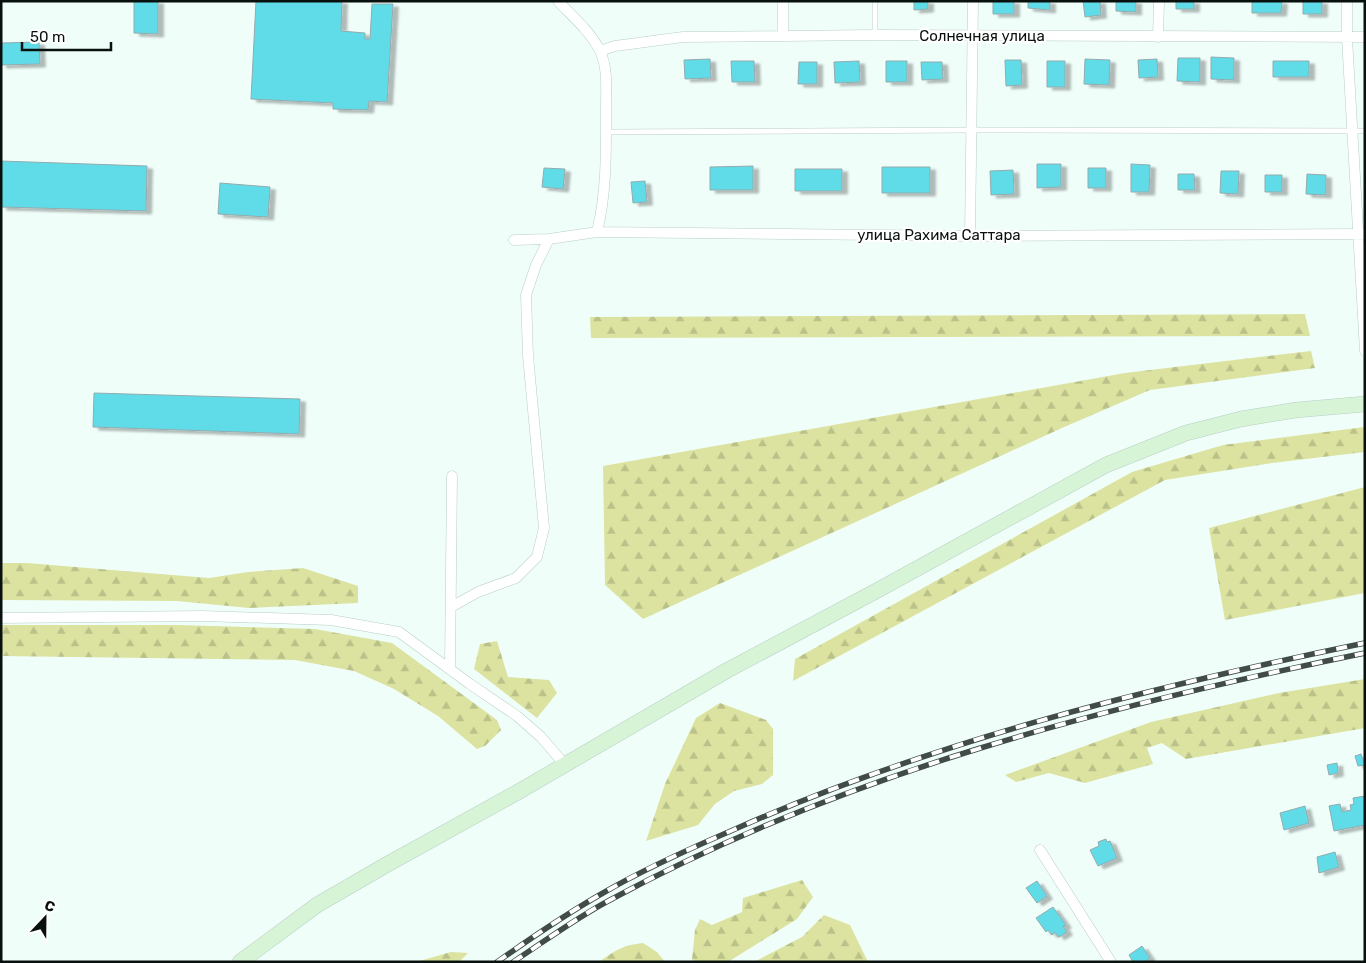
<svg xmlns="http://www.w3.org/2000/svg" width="1366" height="963" font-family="Rubik,sans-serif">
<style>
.forest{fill:url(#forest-firs)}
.building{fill:#60dce8;stroke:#92abad;filter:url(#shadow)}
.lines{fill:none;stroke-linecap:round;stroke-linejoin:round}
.service-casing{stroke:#b7cec6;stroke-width:6}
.minor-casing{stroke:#b7cec6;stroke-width:11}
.secondary-casing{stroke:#b7cec6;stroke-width:16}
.service{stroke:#fff;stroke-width:5}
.minor{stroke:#fff;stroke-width:10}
.secondary{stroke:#d7f5d6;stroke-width:15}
.rail-casing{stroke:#414b48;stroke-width:5.5}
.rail{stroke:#fff;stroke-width:4;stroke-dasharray:11;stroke-linecap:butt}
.labels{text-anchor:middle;stroke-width:4.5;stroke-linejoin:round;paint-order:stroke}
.street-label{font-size:15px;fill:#09110f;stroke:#fff}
</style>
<defs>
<pattern id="forest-firs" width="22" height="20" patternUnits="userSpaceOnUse" patternTransform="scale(1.25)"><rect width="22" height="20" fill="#dce3a1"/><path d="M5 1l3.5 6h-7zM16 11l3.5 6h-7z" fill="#bbc289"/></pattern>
<filter id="shadow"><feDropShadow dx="5.5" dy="3" stdDeviation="1" flood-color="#0004"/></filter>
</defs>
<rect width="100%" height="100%" fill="#f0fefa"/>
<path class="forest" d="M1305,314L1310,336L591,338L590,317Z
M1311,351L1315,368L1150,390L1062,428L643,619L605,585L603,466L1125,373Z
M1365,427V452L1272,463L1165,480L793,681L795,659L1132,472L1223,445Z
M1365,487V593L1225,620L1209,528Z
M1,563H27L209,578L248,572L303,568L358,586V603L249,608L177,601L1,600Z
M1,625H177L315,629L392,643L497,720L501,730L485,746L477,749L438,716L394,689L354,671L295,660L1,656Z
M497,641L508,677L549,680L557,693L537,718L474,669L480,644Z
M1365,679V728L1186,759L1162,743L1147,748L1153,764L1085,783L1049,773L1016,782L1005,775L1151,722L1279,693Z
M720,703L766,720L773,729V775L762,784L734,791L715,804L698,825L646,841L665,784L696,718Z
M802,880L813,897L797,919L728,962H694L692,959L695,930L700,919L712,925L742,912L743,898Z
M824,915L850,925L868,962H754L802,937Z
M643,943L657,952L665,962H599C616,950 623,945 643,943Z
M451,952L468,953L459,962H416Z"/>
<path class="building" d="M134,1H158V34L134,33Z
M256,1H342L341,31L365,33V39H370L372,4H393L387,102L369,101L368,110L333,109V103L251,99Z
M914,1H928V9L914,10Z
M993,1H1014V14H993Z
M1028,1H1050V10L1028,8Z
M1083,1H1100L1101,15L1085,17Z
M1116,1H1136V12L1116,11Z
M1176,1H1194V9H1176Z
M1252,1H1282L1281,13H1252Z
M1303,1H1322V14H1303Z
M39,42L40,64L1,65V43Z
M1211,57L1234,58V80L1211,79Z
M1178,58H1200V82L1177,81Z
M710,59L711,78L685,79L684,60Z
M1085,59L1110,60L1109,85L1084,84Z
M1157,59L1158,77L1139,78L1138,60Z
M1005,60H1021L1022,85L1006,86Z
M731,61H754L755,82H732Z
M859,61L860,82L835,83L834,62Z
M886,61H907V82H886Z
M1047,61H1065V87H1047Z
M1273,61H1309V77H1273Z
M799,62H817V84H798Z
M921,62H942L943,79L922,80Z
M1,161L147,166L146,211L1,207Z
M1037,164H1061V187L1037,188Z
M1131,164L1150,165L1149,192H1131Z
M753,166V190H710V167Z
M882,167H930V193H882Z
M544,168L565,169L563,189L542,187Z
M1088,168H1106V188H1088Z
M795,169H842V191H795Z
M1013,170L1014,194L991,195L990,171Z
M1221,171H1239L1238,194L1220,193Z
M1178,174H1194L1195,190H1178Z
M1307,174L1326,175V195L1306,194Z
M1265,175H1282V192H1265Z
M645,181L647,202L633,203L631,182Z
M220,183L270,187L268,217L218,214Z
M94,393L300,399L299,434L93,427Z
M1361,754L1365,765L1358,766L1355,756Z
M1337,763L1338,773L1329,775L1327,765Z
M1365,796V825L1334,831L1329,806L1340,804L1342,812L1351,810L1350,805L1354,804L1353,798Z
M1305,806L1309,823L1284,830L1280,813Z
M1106,839L1107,842L1110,841L1117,858L1098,866L1090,850L1099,846L1098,842Z
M1335,852L1339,867L1319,873L1317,857Z
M1037,881L1047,896L1037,903L1026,888Z
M1053,907L1066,925L1063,926L1067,932L1059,937L1055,932L1052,935L1048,930L1046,932L1036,918Z
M1142,946L1150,958L1144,962H1133L1129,955Z"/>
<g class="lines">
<defs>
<path id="service" d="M875,35V1
M606,132L972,130L1365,131"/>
<path id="minor" d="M558,1C572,16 591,32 600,51C608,68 606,88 606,107C606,148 607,192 597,232
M1347,1V38L1365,351
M783,36V1
M1158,37L1159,1
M600,51L615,46L683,37L875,35L1365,37
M970,236L973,1
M514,240L549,239L597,232L970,236L1365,234
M451,607L478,592L516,578L537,557L544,528L528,356L526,295L536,265L549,239
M1,618L202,616L331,620L399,632L470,684L517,716L541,737L565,765
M450,668L452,476
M1040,850L1111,962"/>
<path id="secondary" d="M240,962L317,905L386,865L518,792L726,671L878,590L1106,465L1186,433L1241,419L1296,410L1365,404"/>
</defs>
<use href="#service" class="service-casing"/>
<use href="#minor" class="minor-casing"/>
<use href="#secondary" class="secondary-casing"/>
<use href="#service" class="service"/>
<use href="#minor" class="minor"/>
<use href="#secondary" class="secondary"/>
<defs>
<path id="rail" d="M497,962C531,938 566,914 603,893C644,869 689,849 733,830C933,741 1151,687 1365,643
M513,962C545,941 576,918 610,900C844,773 1106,706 1365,653"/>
</defs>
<use href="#rail" class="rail-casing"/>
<use href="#rail" class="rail"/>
</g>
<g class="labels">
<g class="street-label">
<text x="982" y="41">Солнечная улица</text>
<text x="939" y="240">улица Рахима Саттара</text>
</g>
</g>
<rect width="1366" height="963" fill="none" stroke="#09110f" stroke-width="5"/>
<g transform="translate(45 918) rotate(22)" stroke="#ffffff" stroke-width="4" paint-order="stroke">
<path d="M0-4L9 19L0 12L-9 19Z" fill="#09110f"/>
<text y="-8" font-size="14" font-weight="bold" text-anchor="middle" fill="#09110f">С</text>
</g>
<path d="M22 42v8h89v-8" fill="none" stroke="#09110f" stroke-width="2.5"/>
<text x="30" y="42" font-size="15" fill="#09110f" stroke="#ffffff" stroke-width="4" paint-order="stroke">50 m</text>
</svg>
